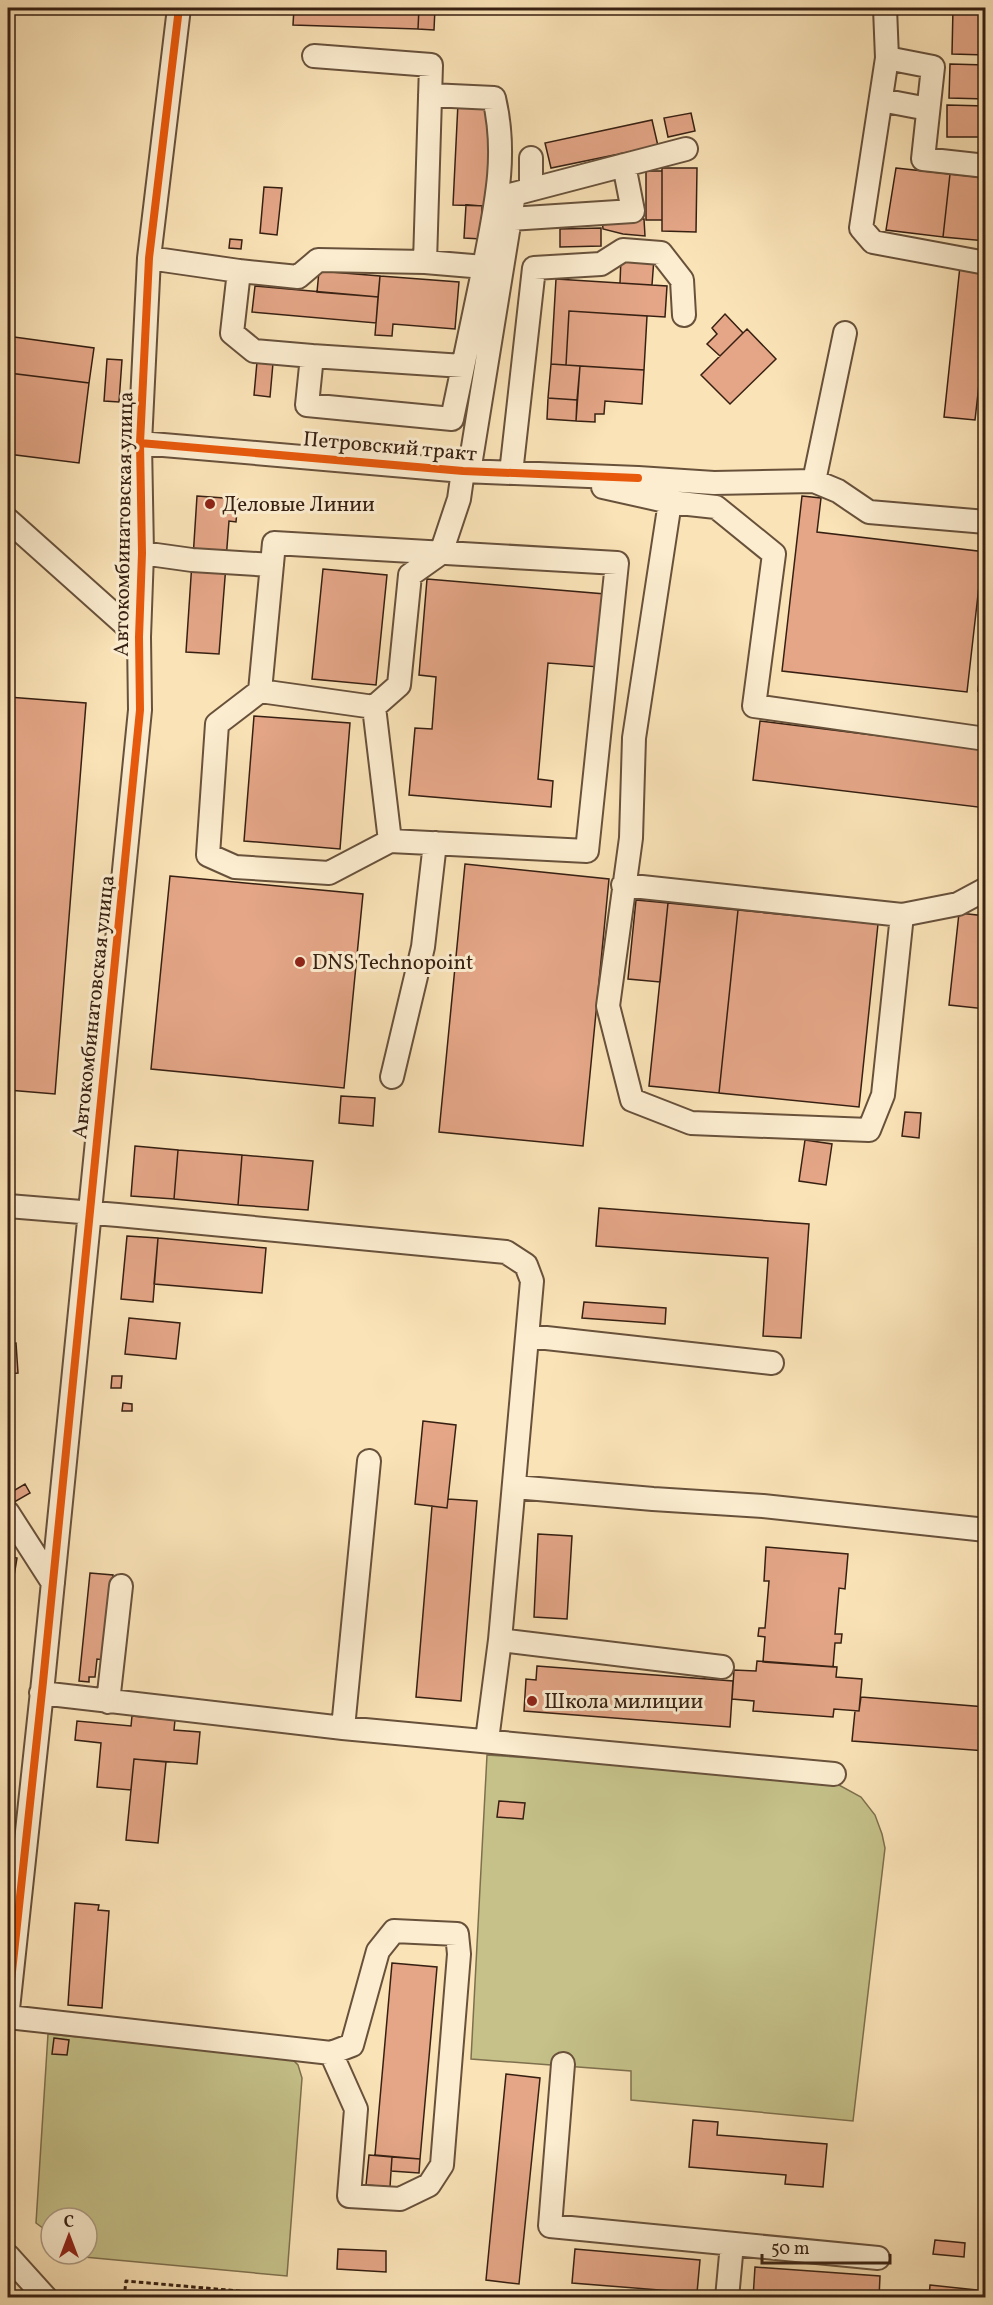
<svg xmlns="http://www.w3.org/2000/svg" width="993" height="2305" font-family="Vollkorn,serif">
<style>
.green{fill:#c5c189;stroke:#7e704e;stroke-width:1.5}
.building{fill:#e4a687;stroke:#372012;stroke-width:1.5}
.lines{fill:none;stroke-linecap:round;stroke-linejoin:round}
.minor-casing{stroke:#68513b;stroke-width:26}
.path{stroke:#372012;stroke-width:3;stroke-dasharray:4.5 3;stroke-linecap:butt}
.minor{stroke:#fcedd0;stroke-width:22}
.cycleway-casing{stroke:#fcedd0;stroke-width:11}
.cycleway{stroke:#e8590c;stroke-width:8}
.poi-dot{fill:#8f2418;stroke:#fcedd0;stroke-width:2}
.labels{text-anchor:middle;stroke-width:6;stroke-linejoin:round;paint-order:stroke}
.street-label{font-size:21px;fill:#372012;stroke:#fcedd0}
.poi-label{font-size:21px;fill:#372012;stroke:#fcedd0;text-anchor:start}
</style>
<rect width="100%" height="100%" fill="#fae3b7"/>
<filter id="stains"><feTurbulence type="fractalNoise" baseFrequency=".00333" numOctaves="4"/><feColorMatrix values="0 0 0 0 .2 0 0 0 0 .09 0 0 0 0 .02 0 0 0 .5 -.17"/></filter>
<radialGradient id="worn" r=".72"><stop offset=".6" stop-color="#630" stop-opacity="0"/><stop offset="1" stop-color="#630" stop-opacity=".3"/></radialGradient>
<path class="green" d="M487,1755L637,1765L839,1785L861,1797L875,1815L882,1834L885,1848L853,2121L631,2100V2071L471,2059Z
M48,2034L291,2058L298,2065L302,2078L287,2276L84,2257L80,2254H87V2218H51V2234L36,2223Z"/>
<path class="building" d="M294,8H419L418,29L293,25Z
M419,8H435L434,30L418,29Z
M953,8H986V55L952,54Z
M950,64L986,65V99L949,98Z
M458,103L493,105L488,206L453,205Z
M947,105L986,106V137H947Z
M691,113L695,131L668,137L664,118Z
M652,120L658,146L551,168L545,143Z
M662,168H697L696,232L662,231Z
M896,168L950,174L943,237L886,230Z
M646,171H662V220H646Z
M950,174L986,178V241L943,237Z
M264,187L282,188L277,235L260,233Z
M466,205L482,206L481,239L464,238Z
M602,217L644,219L645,236L623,234L603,229Z
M601,228V246L560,247V229Z
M230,239L242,240L241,249L229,248Z
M621,258H654L652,285L620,283Z
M960,266L986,268V322L975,420L944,417Z
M319,271L380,276L378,297L317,292Z
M380,276L459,282L455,329L393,324L392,336L375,335Z
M556,279L667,286L665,317L569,311L566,365L551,364Z
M255,286L378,297L376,323L252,312Z
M569,311L647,316L644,370L566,365Z
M725,314L743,333L720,356L707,344L717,334L712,328Z
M747,329L776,359L730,404L701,375Z
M14,337L94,348L89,383L9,373Z
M107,359L122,360L119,402L104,401Z
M257,362L273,363L270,397L254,395Z
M551,364L580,366L577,400L548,398Z
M580,366L644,370L642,404L605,401L604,414H595V422L576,421Z
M9,373L89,383L79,463L8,454Z
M548,398L577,400L576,421L547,419Z
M197,496L238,499L236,522L229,521L226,560L193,558Z
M802,496L821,498L817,532L986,552V578L980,577L967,692L782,671Z
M192,562L226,565L219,654L186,652Z
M323,569L387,575L376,685L312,679Z
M427,579L605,594L599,667L548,663L538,779L553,781L551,807L409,795L415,728L432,729L436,677L419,675Z
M980,671L986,672V692L978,691Z
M8,697L86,703L55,1094L8,1090Z
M254,716L350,723L340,849L244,841Z
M760,721L986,749V808L753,780Z
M465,864L609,879L583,1146L439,1132Z
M170,876L363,894L344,1088L151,1069Z
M636,900L668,903L660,982L628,979Z
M668,903L738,910L719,1093L649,1086Z
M738,910L878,924L859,1107L719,1093Z
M959,913L986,916V1009L949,1005Z
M341,1096L375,1098L373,1126L339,1123Z
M905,1112L921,1113L919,1138L902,1136Z
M805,1140L832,1144L826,1185L799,1181Z
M135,1146L178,1150L174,1199L131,1196Z
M178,1150L242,1155L238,1205L174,1199Z
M242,1155L313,1161L308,1210L238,1205Z
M599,1208L809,1224L801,1338L763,1336L768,1258L596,1246Z
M127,1236L158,1238L153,1302L121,1299Z
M158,1238L266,1248L262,1293L154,1284Z
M584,1302L666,1308L665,1324L582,1318Z
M129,1318L180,1323L176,1359L125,1354Z
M16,1343L18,1373L8,1374V1344Z
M112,1376H122L121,1388H111Z
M123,1403L132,1404V1411H122Z
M423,1421L456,1425L447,1508L415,1504Z
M25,1484L30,1493L11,1504L8,1494Z
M448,1499L477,1501L461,1701L416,1697L432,1506L447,1508Z
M538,1534L572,1536L567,1619L534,1617Z
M766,1547L848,1554L845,1589L839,1588L835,1634H842L841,1643H835L833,1667L763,1662L765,1637L758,1636L759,1628H765L769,1581H764Z
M8,1556L17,1558L12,1588L8,1587Z
M90,1573L113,1575L104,1660L97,1659L95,1677H89V1682L79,1681Z
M757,1661L837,1667L836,1677L862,1679L859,1711L834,1709L833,1717L753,1711L754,1701L732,1699L734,1670L756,1671Z
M537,1666L733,1681L730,1727L524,1711L526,1679L536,1680Z
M861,1697L986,1707V1751L852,1741L855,1711H859Z
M132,1716L175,1720L174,1730L200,1732L197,1764L134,1759L131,1790L97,1787L101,1743L75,1740L77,1721L131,1726Z
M134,1759L166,1762L158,1843L126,1840Z
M499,1801L525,1803L523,1819L497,1817Z
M75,1903L99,1905L98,1910L109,1911L102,2008L68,2005Z
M392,1963L437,1967L420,2159L375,2155Z
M54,2038L69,2040L67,2055L52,2054Z
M506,2074L540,2078L519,2284L486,2280Z
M693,2120L718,2122L717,2135L827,2144L823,2187L785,2184L786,2175L689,2167Z
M369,2155L392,2157L390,2187L366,2185Z
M392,2157L420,2159L419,2173L391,2171Z
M935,2240L965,2243L964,2257L933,2254Z
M338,2249L386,2251V2272L337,2269Z
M575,2249L700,2260L697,2293L572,2283Z
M755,2267L880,2276L879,2298H753Z
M930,2285L986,2291V2298H929Z"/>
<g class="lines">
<defs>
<path id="minor" d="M885,8L887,58L861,228L873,242L986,263
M314,56L431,65L425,262L484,267C495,209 508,157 494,98L430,95
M887,58L933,67L923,159L986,166
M881,100L928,109
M531,158V189
M510,219L633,211L624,165
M149,258L239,271L232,333L254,351L312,356
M239,271L298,277L318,260L425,262
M463,366L312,356L307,405L452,419L484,267
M140,443L463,471L638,478L714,483L814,481L838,491L869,512L986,522
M469,472L514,194L686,149
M511,473L534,268L601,264L623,250L661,253L682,280L684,315
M814,481L845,333
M603,487L670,502L716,507L774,554L754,706L986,739
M8,520L139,637
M274,543L617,563L587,851L390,841L329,873L235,867L208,855L217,724L260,691Z
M142,553L192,560L272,565
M260,691L374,707
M390,841L374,707L399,685L410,575L441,553L459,499L463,471
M623,885L902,915L883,1095L869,1130L691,1123L632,1100L608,1006L631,838L634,738L670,502
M902,915L958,904L986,889
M392,1077L423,947L435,843
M8,1206L118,1215L506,1252L526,1265L532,1281L500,1640L487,1740
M528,1336L772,1363
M515,1487L653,1499L763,1506L986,1530
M8,1513L53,1583
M500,1640L722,1667
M41,1693L343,1728L834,1774
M108,1702L121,1586
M343,1728L369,1461
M8,2009L43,1682L140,710L139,637L142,553L140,443L149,258L179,8
M8,2017L331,2053L352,2045L378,1951L394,1931L457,1934L459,1954L442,2165L429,2185L400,2199L349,2196L356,2109L331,2053
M563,2064L550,2226L878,2258
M8,2256L46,2298
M727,2298L732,2244"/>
</defs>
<use href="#minor" class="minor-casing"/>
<path class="path" d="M124,2298L126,2281L318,2298"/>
<use href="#minor" class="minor"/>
<defs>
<path id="cycleway" d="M140,443L463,471L638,478
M8,2009L43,1682L140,710L139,637L142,553L140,443L149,258L179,8"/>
</defs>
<use href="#cycleway" class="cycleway-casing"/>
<use href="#cycleway" class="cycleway"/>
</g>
<g class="poi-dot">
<circle cx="210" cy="504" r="6"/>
<circle cx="300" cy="962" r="6"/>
<circle cx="532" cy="1701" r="6"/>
</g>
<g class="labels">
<g class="street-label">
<text transform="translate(390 446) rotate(5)" y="7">Петровский тракт</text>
<text transform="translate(123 524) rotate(-89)" y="7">Автокомбинатовская улица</text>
<text transform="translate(93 1007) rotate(-84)" y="7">Автокомбинатовская улица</text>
</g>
<g class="poi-label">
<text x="222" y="511">Деловые Линии</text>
<text x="312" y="969">DNS Technopoint</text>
<text x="544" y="1708">Школа милиции</text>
</g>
</g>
<rect width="993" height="2305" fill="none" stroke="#fae3b7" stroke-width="30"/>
<rect x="9" y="9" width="975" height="2287" fill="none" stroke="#372012" stroke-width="3"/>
<rect x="15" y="15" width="963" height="2275" fill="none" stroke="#372012" stroke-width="1.5"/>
<g transform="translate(69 2236)"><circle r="28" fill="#fcedd0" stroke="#ad9b84" stroke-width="1.5"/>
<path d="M0-4.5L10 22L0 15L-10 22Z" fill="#8f2418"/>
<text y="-9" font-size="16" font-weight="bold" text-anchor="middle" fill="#372012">С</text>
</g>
<path d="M762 2254v9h128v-9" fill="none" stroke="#372012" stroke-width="3"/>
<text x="771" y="2254" font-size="18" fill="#372012" stroke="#fcedd0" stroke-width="4.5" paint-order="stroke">50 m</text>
<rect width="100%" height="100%" filter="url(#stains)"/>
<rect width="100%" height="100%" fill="url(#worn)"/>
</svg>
